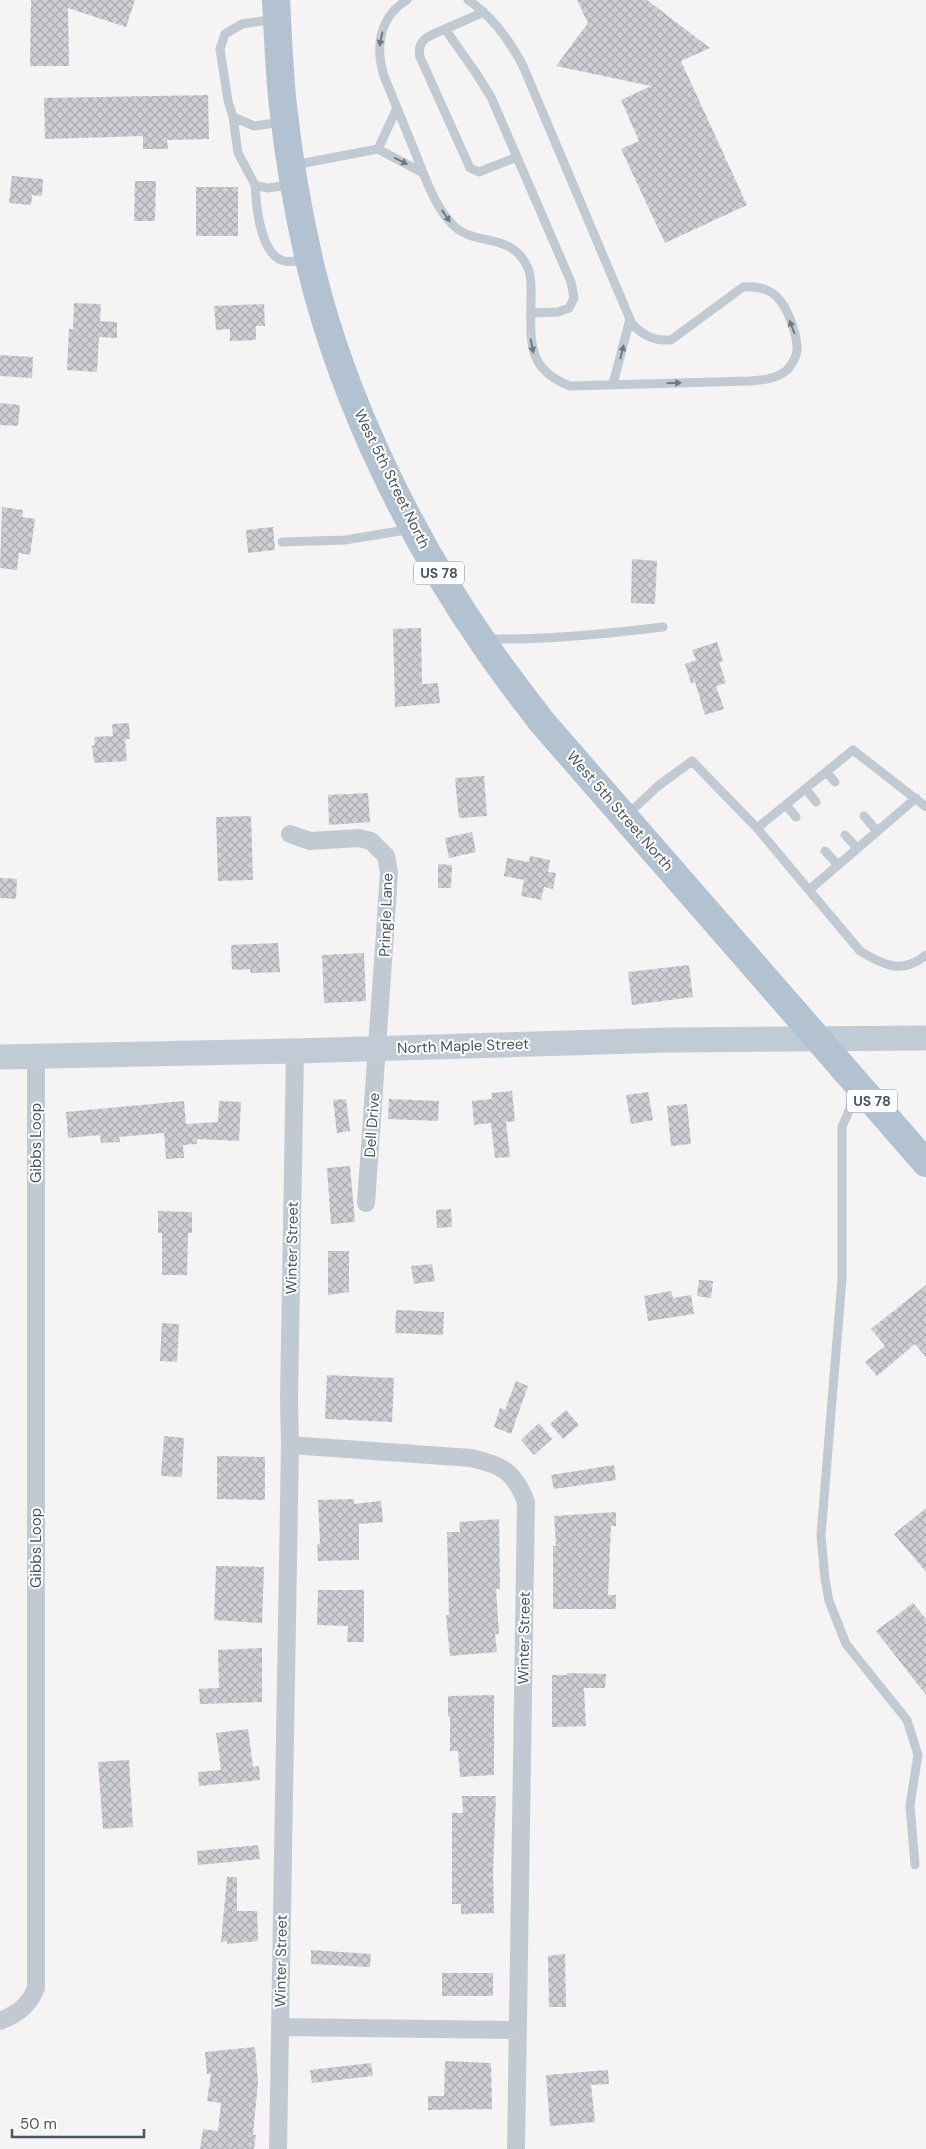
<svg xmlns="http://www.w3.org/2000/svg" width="926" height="2149" font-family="'DM Sans',sans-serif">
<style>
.building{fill:url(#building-cross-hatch)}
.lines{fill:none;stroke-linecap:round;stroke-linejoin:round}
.lane{stroke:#c1cad2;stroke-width:9}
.street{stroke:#c1cad2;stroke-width:18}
.secondary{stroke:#c1cbd6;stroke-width:25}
.primary{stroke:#b3c2d1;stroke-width:28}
.oneway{fill:#6e7983}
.labels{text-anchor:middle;stroke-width:4;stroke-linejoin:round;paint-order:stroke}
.shield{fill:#fff;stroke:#808990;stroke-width:1}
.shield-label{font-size:14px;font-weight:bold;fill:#4a5661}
.street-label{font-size:15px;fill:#4a5661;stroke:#fff}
</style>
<defs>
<pattern id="building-cross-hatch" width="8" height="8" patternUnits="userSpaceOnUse" patternTransform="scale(1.25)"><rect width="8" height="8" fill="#cdcfd5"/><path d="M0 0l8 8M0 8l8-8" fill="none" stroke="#a8abb0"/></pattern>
</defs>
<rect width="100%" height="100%" fill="#f5f3f3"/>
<path class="building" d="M31,0H135L126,27L68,8L69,66H30Z
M577,0H647L710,48L681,61L747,205L665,243L621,149L639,141L621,100L651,86L556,66L588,23Z
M208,95L209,139L167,140L168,149H143V136L45,139L44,98Z
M12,176L43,179L42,196L32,195L31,205L9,203Z
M135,181H156L155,221H134Z
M196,187H238V236H196Z
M74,303L101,304L100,321L117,322V338L99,337L97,372L67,370L69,329H73Z
M264,304L265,326H256V340L230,341V329L216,330L214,306Z
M0,355L33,357L32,378L0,376Z
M0,403L20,405L18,426L0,425Z
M2,507L23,510L22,517L35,519L30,555L19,553L17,570L0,568Z
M273,527L275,550L248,553L246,530Z
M632,559L657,561L655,604L631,603Z
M421,628L422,684L438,683L440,703L395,707L393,629Z
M717,642L723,661L719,662L726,683L716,686L724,709L705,715L695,682L691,683L685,664L696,660L692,650Z
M129,723L130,739H125L127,761L94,763L92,745H95L94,737L113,736L112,724Z
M484,776L487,816L459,818L455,778Z
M368,793L370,822L329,825L328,795Z
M251,816L253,880L218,881L216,817Z
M472,832L476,852L449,858L445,838Z
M530,856L550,860L548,872L556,873L553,889L544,887L541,900L521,896L524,880L504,876L507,858L529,862Z
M438,864L452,865L451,888H438Z
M0,878L17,879L16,899L0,898Z
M278,943L280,972L251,973L250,969L232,970L231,945Z
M364,953L366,1001L324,1003L322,955Z
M689,965L693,997L632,1005L628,972Z
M512,1091L515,1121L506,1122L510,1157L495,1158L491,1123L474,1125L472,1101L492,1099L491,1093Z
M648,1092L653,1120L631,1124L626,1095Z
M346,1099L350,1131L337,1133L333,1100Z
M389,1099L439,1101L438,1121L388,1119Z
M184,1101L186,1124L218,1122L219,1101L241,1102L239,1141L197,1139V1144L183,1145L184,1158L166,1159L164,1133L119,1137L120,1142L101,1143L100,1135L68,1138L66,1112Z
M687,1104L691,1144L671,1146L667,1106Z
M350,1166L355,1222L331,1224L327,1168Z
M451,1209L452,1227L437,1228L436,1210Z
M158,1211L192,1212V1233H188L187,1275H162V1233H158Z
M328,1251H349V1292L328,1295Z
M432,1264L435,1281L414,1284L411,1266Z
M699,1280L713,1281L711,1298L697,1296Z
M926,1285V1357L915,1344L877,1376L865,1362L885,1346L871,1329Z
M671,1291L673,1298L691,1295L694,1314L648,1321L644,1296Z
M396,1310L444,1312L443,1335L395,1333Z
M162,1323L179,1324L177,1362L160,1361Z
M327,1375L394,1378L392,1422L325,1419Z
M516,1381L528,1386L511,1434L494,1427L500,1408L505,1410Z
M566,1410L579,1425L563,1439L550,1424Z
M539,1423L552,1439L534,1455L521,1440Z
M164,1436L184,1438L182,1477L161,1476Z
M217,1456L265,1457V1500L217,1499Z
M614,1465L616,1480L554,1489L551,1475Z
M354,1499V1504L381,1501L383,1522L359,1524V1560L318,1561L317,1544H320L318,1500Z
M926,1508V1572L894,1534Z
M616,1512V1526H611L608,1595H616V1609H553V1546H556L554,1516Z
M499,1519L500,1589H496L499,1634H495L497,1652L450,1656L446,1615H449L447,1532H460L459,1522Z
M216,1566L264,1567L262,1623L214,1620Z
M318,1590H364V1642H347L348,1626L317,1625Z
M913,1603L926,1619V1695L876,1631Z
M262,1648V1702L200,1704L199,1689L219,1688L218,1650Z
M567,1673L606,1674L605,1688H584L586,1726L552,1727V1675H567Z
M494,1695V1775L460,1777L458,1751H450V1717H448V1696Z
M248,1729L253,1767L259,1766L260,1780L199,1786L198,1772L221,1770L216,1733Z
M129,1760L133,1827L103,1829L98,1762Z
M462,1796H496L493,1872L494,1913L461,1914V1904H452V1813H463Z
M258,1845L260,1859L198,1865L197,1851Z
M227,1877H237V1911H257L258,1941L227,1944V1941L221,1942Z
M311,1950L371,1954L370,1967L311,1964Z
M565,1954L566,2007H549L548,1956Z
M442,1973H493V1996H442Z
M255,2047L258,2082L253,2135H256L254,2149H200L203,2129L218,2131L221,2103L207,2101L211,2074H207L205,2052Z
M445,2061L491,2063L492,2109L428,2110V2096H444Z
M371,2063L373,2076L312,2083L310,2070Z
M608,2070L609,2084L591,2085L595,2122L550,2126L546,2075Z"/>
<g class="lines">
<path class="lane" d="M407,0C379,17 375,47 384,76C395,103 406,130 417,157C426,180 435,206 452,224C474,248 511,230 528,268C532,277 531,288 531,298C531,339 525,369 570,386L750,381C762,380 777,379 787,370C793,364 798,354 797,346C796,331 787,306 776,296C767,288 754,286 743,287L671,340C654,341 644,336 632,324L523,66C510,41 492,16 468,0
M275,19L242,24L225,34L220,49L228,101L233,117L254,126L282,122
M445,29L484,12
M233,117L238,153L255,185L267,188L291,185
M378,149L397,108
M517,157L479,172L470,168L420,57C416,39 431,35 445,29L476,73L491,97L571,282L574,298L569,308L558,312L531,313
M294,165L378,149L423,173
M255,185C256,204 260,255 284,261C291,263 300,260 307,259
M613,384L630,319
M282,542L345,540L412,529
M486,639C546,640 604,634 663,627
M827,773L835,782
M806,789L816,802
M786,805L796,817
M627,815L658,786L692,761L757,828L860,951C883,965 902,975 926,955
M864,816L877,831
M757,828L853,750L926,807
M845,835L857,848
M825,851L838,865
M809,890L916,798
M858,1090L842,1127V1279L821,1535L825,1579L829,1601L846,1644L907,1720L918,1755L910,1805L915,1865"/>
<path class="street" d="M290,834L310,841L359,838L371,841L386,856L389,872L385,933L366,1203
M290,1445L471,1458C502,1465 514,1471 526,1502L516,2149
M0,2021C17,2014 29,2006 36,1988V1056
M280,2027L518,2030
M278,2149L290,1445L289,1400L295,1051"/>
<path class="secondary" d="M0,1057L295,1051L670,1040L926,1038"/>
<path class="primary" d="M276,0C278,35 279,71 283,106C289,161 299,218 312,272C344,402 411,539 487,648C504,673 523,697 541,721L926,1163"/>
</g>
<defs><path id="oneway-solid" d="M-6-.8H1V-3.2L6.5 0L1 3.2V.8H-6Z" transform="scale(1.25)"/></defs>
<g class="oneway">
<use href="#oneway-solid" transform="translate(381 39) rotate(102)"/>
<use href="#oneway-solid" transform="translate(401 161) rotate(27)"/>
<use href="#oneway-solid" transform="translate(446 216) rotate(55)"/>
<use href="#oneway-solid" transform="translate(792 327) rotate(-111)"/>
<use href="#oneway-solid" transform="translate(532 346) rotate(79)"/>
<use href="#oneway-solid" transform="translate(622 352) rotate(-76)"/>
<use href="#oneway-solid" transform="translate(674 383) rotate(-1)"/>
</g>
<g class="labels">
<g class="shield">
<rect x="414" y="561.5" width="50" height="23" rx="4"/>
<rect x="847" y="1089.5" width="50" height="23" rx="4"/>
</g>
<g class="shield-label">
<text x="439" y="578">US 78</text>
<text x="872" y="1106">US 78</text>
</g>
<g class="street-label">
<text transform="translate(392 479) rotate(64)" y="5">West 5th Street North</text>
<text transform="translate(620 811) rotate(49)" y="5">West 5th Street North</text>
<text transform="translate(386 915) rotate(-88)" y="5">Pringle Lane</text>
<text transform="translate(463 1046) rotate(-2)" y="5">North Maple Street</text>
<text transform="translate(372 1125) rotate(-86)" y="5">Dell Drive</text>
<text transform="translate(36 1143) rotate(-90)" y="5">Gibbs Loop</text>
<text transform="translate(292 1248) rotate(-89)" y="5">Winter Street</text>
<text transform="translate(36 1548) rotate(-90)" y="5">Gibbs Loop</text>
<text transform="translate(524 1638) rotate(-89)" y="5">Winter Street</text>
<text transform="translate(281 1961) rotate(-89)" y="5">Winter Street</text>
</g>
</g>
<path d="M12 2129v8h132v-8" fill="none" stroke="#4a5661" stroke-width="2.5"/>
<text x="20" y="2129" font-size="15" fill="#4a5661" stroke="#ffffff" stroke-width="4" paint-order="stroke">50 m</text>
</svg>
